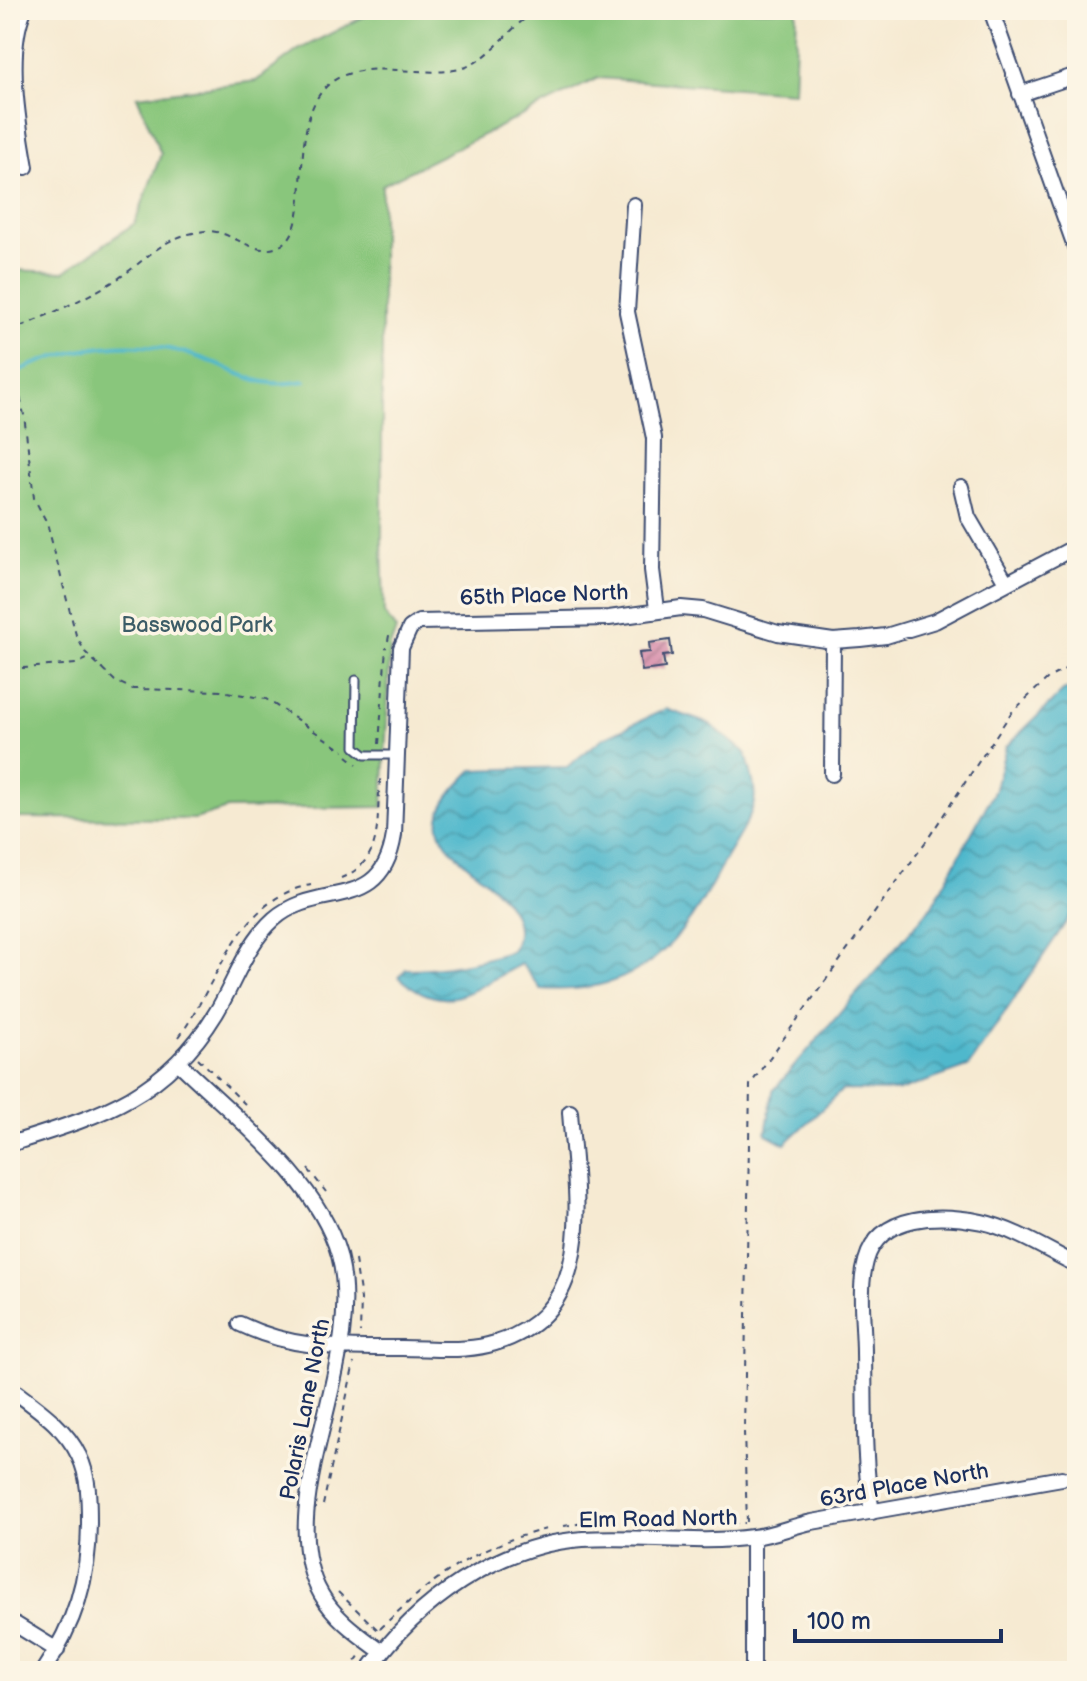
<svg xmlns="http://www.w3.org/2000/svg" width="1087" height="1681" font-family="'Balsamiq Sans',sans-serif">
<style>
.green{fill:#89c67c;stroke:#527a6d;stroke-width:2}
.water{fill:url(#water-waves);stroke:#357495;stroke-width:2}
.lines{fill:none;stroke-linecap:round;stroke-linejoin:round}
.stream{stroke:#4fb8cc;stroke-width:4}
.building{fill:url(#building-hatch)}
.service-casing{stroke:#3c4b6f;stroke-width:11}
.minor-casing{stroke:#3c4b6f;stroke-width:18}
.path{stroke:#3c4b6f;stroke-width:2;stroke-dasharray:6 6;stroke-linecap:butt}
.service{stroke:#fff;stroke-width:7}
.minor{stroke:#fff;stroke-width:14}
.labels{text-anchor:middle;stroke-width:7;stroke-linejoin:round;paint-order:stroke}
.street-label{font-size:22px;fill:#1b2f5e;stroke:#fcf5e5}
.park-label{font-size:22px;fill:#3c5c67;stroke:#fcf5e5}
</style>
<defs>
<pattern id="water-waves" width="16" height="10" patternUnits="userSpaceOnUse" patternTransform="scale(2)"><rect width="16" height="10" fill="#4fb8cc"/><path d="M0 5q4-4 8 0t8 0" fill="none" stroke="#4196a9"/></pattern>
<pattern id="building-hatch" width="6" height="6" patternUnits="userSpaceOnUse" patternTransform="scale(2)"><rect width="6" height="6" fill="#d78dab"/><path d="M-1 1l2-2M0 6l6-6M5 7l2-2" fill="none" stroke="#ae748e"/></pattern>
</defs>
<rect width="100%" height="100%" fill="#fcf5e5"/>
<filter id="ink" filterUnits="userSpaceOnUse"><feTurbulence type="fractalNoise" baseFrequency=".0125" numOctaves="2"/><feDisplacementMap in="SourceGraphic" scale="16" xChannelSelector="R" yChannelSelector="G"/><feConvolveMatrix kernelMatrix="1 2 1 2 8 2 1 2 1" color-interpolation-filters="sRGB"/></filter>
<filter id="wash" filterUnits="userSpaceOnUse"><feTurbulence type="fractalNoise" baseFrequency=".006" numOctaves="4" result="noise"/><feDisplacementMap in="SourceGraphic" scale="32" xChannelSelector="R" yChannelSelector="G"/><feGaussianBlur stdDeviation="1.8" result="paint"/><feColorMatrix in="noise" values="0 0 0 0 0 0 0 0 0 0 0 0 0 0 0 0 0 1.4 0 .05"/><feComposite in="paint" operator="in"/></filter>
<g filter="url(#wash)">
<rect width="100%" height="100%" fill="#f6ead2"/>
<path class="green" d="M377,10H797L794,92L598,78L382,185V541L384,613L396,630L390,646L383,807L227,809L195,819L10,818V270L64,272L135,223L161,154L137,96L256,81L298,50Z"/>
<path class="water" d="M1077,684V906L968,1067L899,1091L842,1090L785,1144L766,1134L773,1091L932,906L994,792L1006,747L1063,691Z
M666,709L709,724L746,753C749,767 757,789 754,802C750,822 733,844 723,863C682,944 640,996 541,989L521,964C472,988 448,1020 399,977L406,969C444,969 476,963 512,951C543,889 424,862 440,814C446,796 460,783 473,770L567,767L603,738Z"/>
<g class="lines">
<path class="stream" d="M10,375C69,346 138,335 201,358C243,373 257,390 305,381"/>
</g>
<g id="blocks">
<path class="building" d="M670,640L672,655L663,656L665,668L642,671L639,653L650,652L649,643Z"/>
</g>
</g>
<g filter="url(#ink)">
<use href="#blocks" fill-opacity="0" stroke="#3c4b6f" stroke-width="2"/>
<g class="lines">
<defs>
<path id="service" d="M356,680L355,747L365,755H396"/>
<path id="minor" d="M24,10C6,51 18,123 26,167
M991,10L1077,252
M1020,94L1077,75
M634,205L627,312L654,438L652,570L657,609
M961,487L968,517L1006,582
M832,774L833,641
M178,1062C233,1116 318,1179 339,1255C368,1363 269,1504 321,1594C335,1619 359,1635 382,1652
M10,1144C99,1116 164,1098 216,1013C235,982 246,944 274,919C318,880 382,915 394,835L401,648L410,628L419,622L609,618L681,608L703,610L778,633L833,641L860,639L886,636L935,621L1077,546
M240,1324C294,1350 344,1348 402,1348C430,1348 460,1352 488,1345C601,1317 576,1198 570,1112
M10,1388C35,1407 65,1426 79,1456C89,1476 89,1500 89,1522C89,1580 75,1623 43,1671
M872,1512C863,1460 865,1406 864,1353C864,1324 858,1289 866,1261C879,1212 942,1214 982,1222C1014,1229 1047,1250 1077,1265
M10,1621L57,1650
M368,1671C417,1602 496,1545 583,1539C639,1535 698,1545 753,1537C773,1535 792,1526 812,1522C895,1507 979,1493 1062,1478
M753,1671V1537"/>
</defs>
<use href="#service" class="service-casing"/>
<use href="#minor" class="minor-casing"/>
<path class="path" d="M10,331C46,316 86,299 119,278C140,264 160,242 185,235C192,233 201,231 209,231C233,231 258,261 283,244C314,223 288,131 323,90C356,52 420,81 463,68C494,58 511,22 540,10
M10,351L24,415L34,498L47,523L76,635L85,652L115,681L133,689L221,691L266,699L344,751
M388,641L390,630
M10,669L76,664L89,658
M379,744L386,647
M347,756L357,764
M341,878C388,859 374,815 381,774
M179,1037C217,985 238,897 311,885
M198,1058L245,1104
M308,1169L326,1192
M355,1260L361,1299L360,1333
M323,1505L354,1363
M747,1522L744,1432L750,1085L927,840L1011,713L1048,678L1077,663
M564,1526L596,1521L745,1523
M518,1537L546,1529
M338,1592L379,1631
M380,1629C420,1589 458,1559 512,1539
M348,1671L360,1655"/>
<use href="#service" class="service"/>
<use href="#minor" class="minor"/>
</g>
</g>
<g class="labels">
<g class="street-label">
<text transform="translate(544 594) rotate(-2)" y="8">65th Place North</text>
<text transform="translate(304 1409) rotate(-79)" y="8">Polaris Lane North</text>
<text transform="translate(904 1484) rotate(-10)" y="8">63rd Place North</text>
<text transform="translate(658 1518) rotate(-1)" y="8">Elm Road North</text>
</g>
<g class="park-label">
<text x="197" y="632">Basswood Park</text>
</g>
</g>
<rect width="1087" height="1681" fill="none" stroke="#fcf5e5" stroke-width="40"/>
<path d="M795 1629v12h206v-12" fill="none" stroke="#1b2f5e" stroke-width="4"/>
<text x="807" y="1629" font-size="24" fill="#1b2f5e" stroke="#fcf5e5" stroke-width="6" paint-order="stroke">100 m</text>
</svg>
